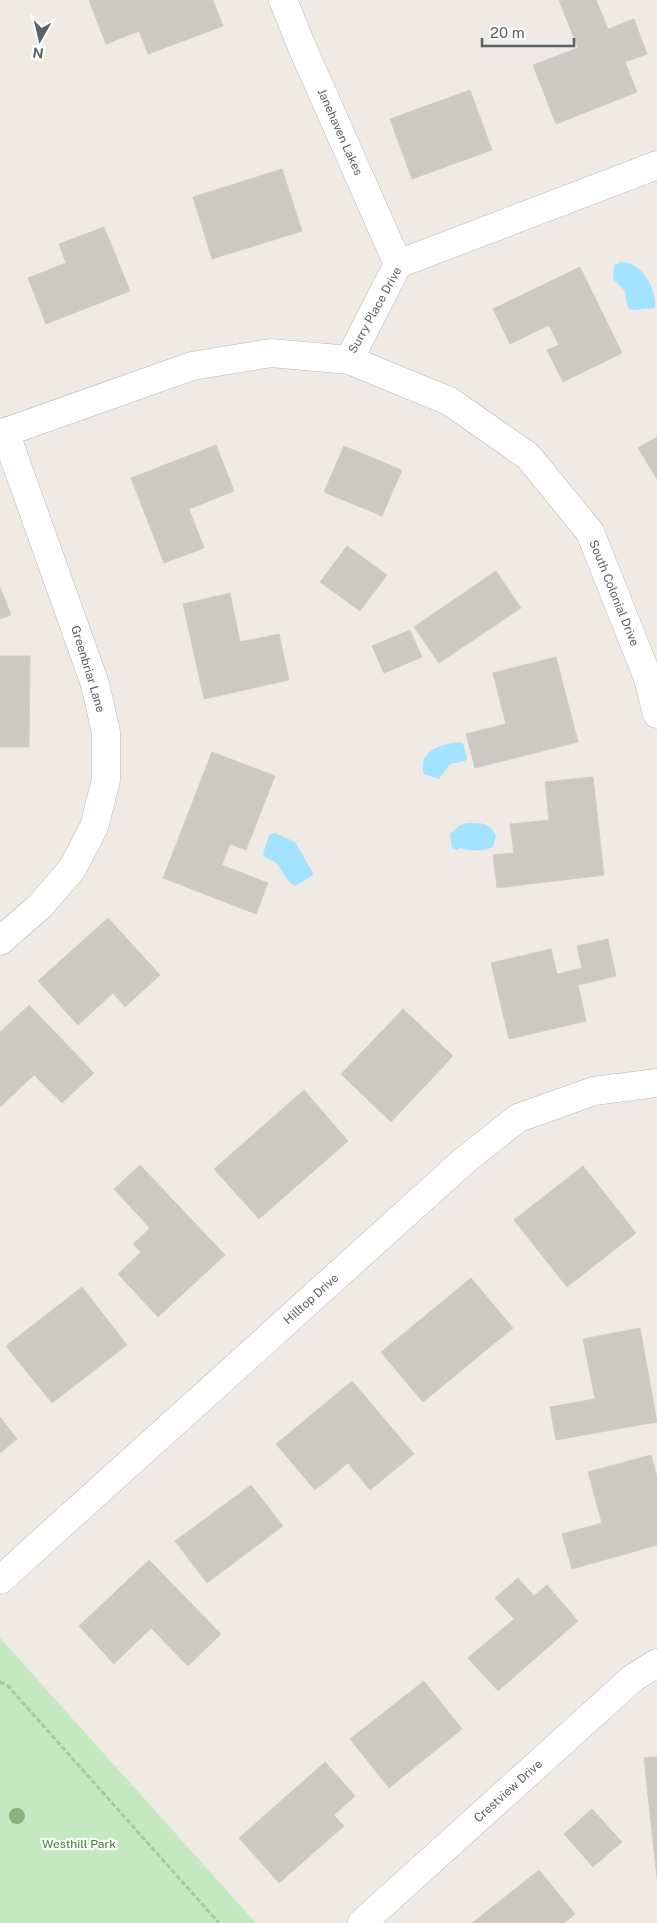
<svg xmlns="http://www.w3.org/2000/svg" width="657" height="1923" font-family="'Public Sans',sans-serif">
<style>
.green{fill:#c4e8bf}
.water{fill:#a4e3ff}
.building{fill:#ccc8c3;stroke:#d4ccc2}
.lines{fill:none;stroke-linecap:round;stroke-linejoin:round}
.minor-casing{stroke:#b4b8bb;stroke-width:29}
.path{stroke:#9acea2;stroke-width:3;stroke-dasharray:5 2.5;stroke-linecap:butt}
.minor{stroke:#fff;stroke-width:28}
.tree{fill:#89b181}
.labels{text-anchor:middle;stroke-width:4.5;stroke-linejoin:round;paint-order:stroke}
.street-label{font-size:12px;fill:#5c6165;stroke:#fff}
.park-label{font-size:12px;fill:#368130;stroke:#fff}
</style>
<rect width="100%" height="100%" fill="#efebe4"/>
<path class="green" d="M0,1638L256,1923H0Z"/>
<path class="water" d="M621,262C641,261 657,288 655,308L634,310L629,309L627,305L625,291L613,279L614,265Z
M458,742L463,743L467,758L465,761L450,764L439,779L424,774C417,751 440,745 458,742Z
M466,823C479,822 491,823 496,836L493,847C481,852 471,851 460,848L458,850L452,848L450,834L459,826Z
M275,833L295,842L312,871L313,875L295,886C286,882 283,870 276,863C271,859 266,859 263,854L269,835Z"/>
<path class="building" d="M89,0H213L223,26L148,54L139,31L106,44Z
M559,0H596L608,29L634,19L647,54L625,62L637,92L556,124L533,65L578,48Z
M470,90L492,150L412,179L390,119Z
M282,169L302,231L212,259L193,197Z
M104,227L130,291L46,324L28,278L66,263L59,244Z
M580,267L622,353L563,382L547,350L559,345L549,325L510,344L493,309Z
M657,437V479L638,448Z
M216,445L234,491L189,509L204,548L164,563L131,478Z
M344,446L402,470L382,516L324,492Z
M347,546L387,575L360,611L320,582Z
M496,571L521,608L439,663L414,627Z
M0,587L11,615L0,619Z
M230,593L240,642L279,634L289,680L204,699L183,604Z
M410,630L422,657L384,673L372,646Z
M0,656H30L29,747H0Z
M556,657L578,742L475,768L466,734L506,724L493,673Z
M212,752L275,776L246,850L230,844L222,865L268,883L256,914L163,878Z
M593,777L604,875L497,888L493,855L514,853L510,824L549,820L545,782Z
M108,918L160,975L125,1007L113,993L78,1025L38,981Z
M608,939L616,976L578,985L586,1021L509,1039L491,963L551,949L557,974L582,968L577,946Z
M29,1005L94,1073L62,1103L34,1075L0,1107V1032Z
M403,1009L453,1056L391,1122L341,1074Z
M304,1090L348,1141L259,1219L214,1169Z
M140,1165L225,1255L158,1317L118,1274L141,1252L133,1244L150,1228L114,1189Z
M583,1166L636,1233L567,1287L514,1220Z
M471,1278L513,1328L423,1402L381,1352Z
M82,1287L127,1345L52,1403L6,1346Z
M640,1328L657,1422L556,1440L550,1407L595,1399L583,1339Z
M352,1381L414,1454L370,1490L348,1463L315,1490L276,1444Z
M0,1417L17,1439L0,1453Z
M651,1455L657,1477V1545L572,1569L562,1534L602,1523L588,1472Z
M251,1485L283,1526L207,1583L175,1541Z
M149,1560L221,1634L188,1666L151,1628L114,1664L79,1626Z
M518,1578L534,1596L547,1585L578,1621L498,1691L468,1658L514,1619L495,1598Z
M424,1681L462,1729L389,1788L350,1739Z
M657,1757V1878L644,1758Z
M325,1762L355,1796L334,1815L344,1826L279,1883L239,1838Z
M592,1809L622,1842L593,1867L564,1834Z
M539,1870L575,1914L564,1923H472Z"/>
<g class="lines">
<defs>
<path id="minor" d="M283,0L302,47L398,264
M349,360L398,264L657,165
M0,434L192,366L271,353L349,360L449,401L528,456L590,532L648,678L657,714
M0,941L40,906L72,869L94,827L106,780V732L95,684L5,432
M0,1580L465,1160L518,1118L594,1091L657,1083
M362,1923L633,1678L657,1663"/>
</defs>
<use href="#minor" class="minor-casing"/>
<path class="path" d="M0,1682L7,1685L219,1923"/>
<use href="#minor" class="minor"/>
</g>
<circle class="tree" cx="17" cy="1816" r="8"/>
<g class="labels">
<g class="street-label">
<text transform="translate(340 132) rotate(66)" y="4">Janehaven Lakes</text>
<text transform="translate(375 310) rotate(-61)" y="4">Surry Place Drive</text>
<text transform="translate(614 593) rotate(68)" y="4">South Colonial Drive</text>
<text transform="translate(88 669) rotate(73)" y="4">Greenbriar Lane</text>
<text transform="translate(311 1299) rotate(-42)" y="4">Hilltop Drive</text>
<text transform="translate(508 1791) rotate(-42)" y="4">Crestview Drive</text>
</g>
<g class="park-label">
<text x="79" y="1848">Westhill Park</text>
</g>
</g>
<g transform="translate(40 40) rotate(188)" stroke="#ffffff" stroke-width="4" paint-order="stroke">
<path d="M0-4L9 19L0 12L-9 19Z" fill="#5c6165"/>
<text y="-8" font-size="14" font-weight="bold" text-anchor="middle" fill="#5c6165">N</text>
</g>
<path d="M482 38v8h92v-8" fill="none" stroke="#5c6165" stroke-width="2.5"/>
<text x="490" y="38" font-size="15" fill="#5c6165" stroke="#ffffff" stroke-width="4" paint-order="stroke">20 m</text>
</svg>
